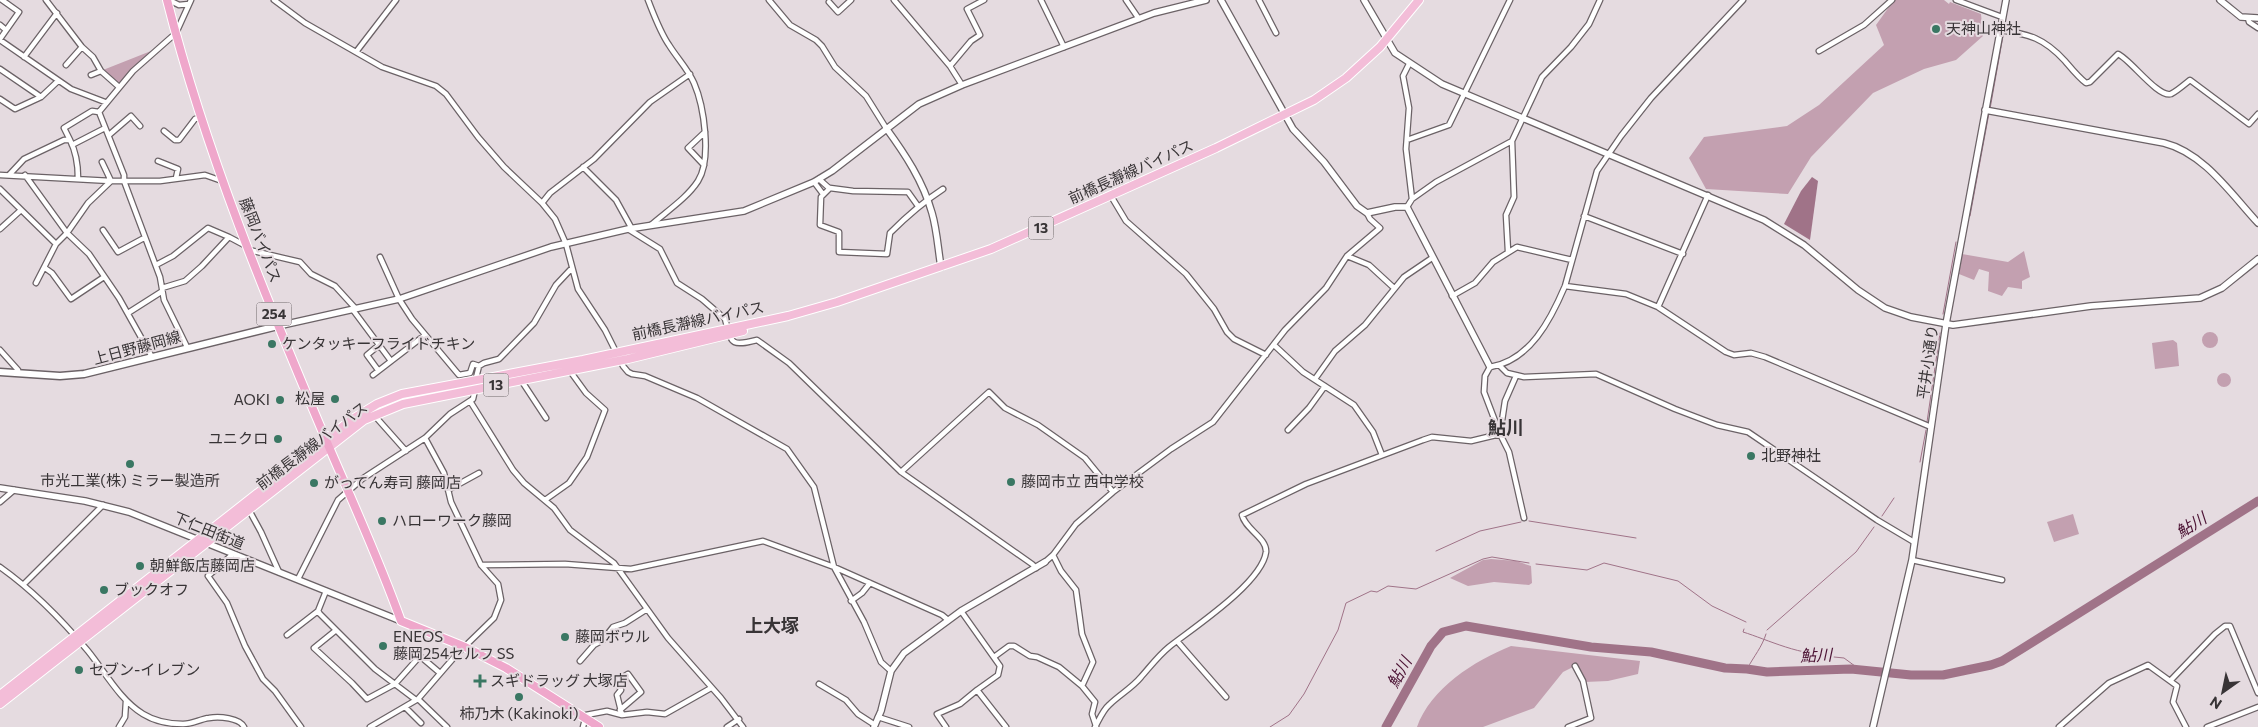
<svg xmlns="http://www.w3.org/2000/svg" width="2258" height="727" font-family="Commissioner,'Noto Sans JP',sans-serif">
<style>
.green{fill:#c3a0b0}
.water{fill:#a07388}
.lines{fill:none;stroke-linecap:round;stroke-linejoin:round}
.stream{stroke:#a07388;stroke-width:1}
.river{stroke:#a07388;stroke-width:9}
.minor-casing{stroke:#6b6266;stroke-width:7}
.tertiary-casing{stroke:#6b6266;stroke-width:8}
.secondary-casing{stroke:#6b6266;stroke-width:9}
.primary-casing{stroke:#fff;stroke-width:10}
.trunk-casing{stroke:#fff;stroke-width:10}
.minor{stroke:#fff;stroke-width:4.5}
.tertiary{stroke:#fff;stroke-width:5.5}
.secondary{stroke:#fff;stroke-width:6}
.primary{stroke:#f3bdd8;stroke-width:8}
.trunk{stroke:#efa7cb;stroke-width:8}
.poi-dot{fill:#3a7763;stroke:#e5dbe0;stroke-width:2}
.labels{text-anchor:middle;stroke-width:4;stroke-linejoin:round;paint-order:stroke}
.shield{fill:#e5dbe0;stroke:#6c6669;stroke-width:1}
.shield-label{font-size:14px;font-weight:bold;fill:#383436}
.poi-label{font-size:15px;fill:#383436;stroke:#e5dbe0;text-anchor:start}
.street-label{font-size:15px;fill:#383436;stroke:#e5dbe0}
.water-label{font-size:16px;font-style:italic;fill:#4c1334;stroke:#e5dbe0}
.quarter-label{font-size:18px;font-weight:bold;fill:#383436;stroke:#e5dbe0}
</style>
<rect width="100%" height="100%" fill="#e5dbe0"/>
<path class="green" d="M1894,0H1944L1949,4L1950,2L1981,14L1983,36L1956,60L1924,69L1873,93L1811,157L1788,194L1706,189L1689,158L1704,137L1787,126L1819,105L1884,45L1876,25Z
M151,51L120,82H116L103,70Z
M2024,251L2030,277L2022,281V289L2008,287L2002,296L1988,291L1989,272L1979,269L1974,280L1959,274L1962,254L2008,262Z
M2202 340a8 8 0 1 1 16 0a8 8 0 1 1-16 0Z
M2173,340L2177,343L2179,366L2155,369L2152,343Z
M2217 380a7 7 0 1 1 14 0a7 7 0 1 1-14 0Z
M2073,514L2079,534L2054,542L2047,522Z
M1491,559L1516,561L1531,566L1532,583L1529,585L1494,582L1468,586L1450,578L1483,560Z
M1511,646L1640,661L1638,674L1608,681L1585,682L1577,665L1563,672L1534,708L1483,727H1417C1431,688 1474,661 1511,646Z"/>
<path class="water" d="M1812,177L1818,181L1810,240L1784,224L1801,191Z"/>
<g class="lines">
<path class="stream" d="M1990,109L2003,36
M1970,216L1989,113
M1943,314L1956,242
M1927,422L1940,333
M1920,462L1926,430
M1882,516L1894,498
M1529,521L1636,538
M1436,551L1480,531L1521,522
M1536,564L1587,570L1604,563L1678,581L1712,606L1746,622
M1744,629L1743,632C1766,639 1805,658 1829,653
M1767,630L1856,552L1874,527
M1834,657L1844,658L1859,669
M1747,669C1754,656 1762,647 1766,634
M1270,727L1289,715L1304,694L1338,630L1346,603L1371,591L1377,592L1388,586L1416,589L1483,559L1492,557L1529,563"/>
<path class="river" d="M1386,727L1431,646L1443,632L1466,626L1591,647L1651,652L1725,668L1747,669L1767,672L1851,669L1911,675H1943L1991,665L2002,661L2020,650L2258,501"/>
<defs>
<path id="minor" d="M46,0L82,47L93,57L101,71L119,87
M169,0L179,5L189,4
M274,0L305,23L382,67L436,86L446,94L478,137L504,167L542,203L555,219L566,244L578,289L605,330L623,366L628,372L632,374L645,376L697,398L787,449L814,487L834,567L864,622L881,662L891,671
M648,0C654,15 660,32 669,45C677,58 688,69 694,83C704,106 712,159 698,181C687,198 667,211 651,225
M769,0L790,25L816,40L822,46L835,67L866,96L886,128
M894,0L950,66L962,85
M1041,0L1064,47
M1126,0L1139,19
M1259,0L1276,33
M1956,0L2002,17
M829,2L838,12L851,0
M2248,18L2249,22L2258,28
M0,25L6,30
M2000,30C2029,34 2044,38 2065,61C2071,68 2078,77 2086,83L2090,82L2118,54C2130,59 2158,98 2171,94C2177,91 2185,84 2190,80L2249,124L2258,114
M0,39L19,12L2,0
M0,40L71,89L105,102
M1819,51L1864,25L1892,0
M356,52L396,0
M24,57L57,13
M66,65L82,47
M950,66L971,41L980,35L967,9L984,0
M0,69L41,97
M91,75L101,71
M0,99L15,109L41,97L58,81
M164,131L175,140H179L195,119L201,117
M109,135L131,116L140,126
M70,140L64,128L92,111L99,112
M1407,140L1449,125L1510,0
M72,145L105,128
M158,161L178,169L176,178
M704,165L688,148L705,132
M583,167L616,200L632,229
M0,175L111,181H160L205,175L222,181
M9,175L24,159L64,140H70C76,152 78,165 78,178
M25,175L67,233L89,254L119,298L152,357
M819,179L829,188
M814,182L823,194
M0,189L56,244
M1111,196L1126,221L1186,274L1214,309L1227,332L1234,339L1266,355
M1412,199L1436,182L1512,141
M542,203L550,193L594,159L650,102L690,74
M918,206L908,192L853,191L830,188L821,197L820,225L839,232V252L887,254L890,233C906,217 923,202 943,189
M1407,207L1412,199L1406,149L1409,108L1403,76L1409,64
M1584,216L1683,254
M0,229L21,210
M628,229L660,249L677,283L702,299L725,319C732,343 729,347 757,340L789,363L901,472L1032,564L1036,568
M103,230L118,252L144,238
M229,237L246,246
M249,250L300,262L311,274L335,286L356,309
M1508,251L1506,215L1514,197L1512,141L1542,77L1571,47L1589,24L1600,0
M1347,256L1369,265L1394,288
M380,257L399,299L412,319L459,375L470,373L473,364L479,366
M156,265L173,256L208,228L229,237L202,266L185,281L162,288
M45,268L52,273L71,299L104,277
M36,283L56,244L67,233L88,203L111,181L102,162
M1565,286L1626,294L1658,307L1726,352L1734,355L1751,353L1765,357L1931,427
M1452,296L1475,283L1493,262L1517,247L1572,260
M1658,307L1708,195
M353,310L391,361
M128,313L161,292
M1274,345L1303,372L1354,405L1373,432L1382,455
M187,347L164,300L160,277L124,181V175L99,112L133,71L176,33L191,0
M0,350L18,370V373
M1499,365L1507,373L1524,377L1596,374L1675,409L1717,425L1748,432L1877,520L1914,542
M378,370L367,355L379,345
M373,375L425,335
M1315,379L1335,351L1365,325L1404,277L1432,258
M521,380L546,418
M475,382L479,366L484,363L499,359L534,323L556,285L572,268
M470,401L513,470L524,483L554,508L570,530L614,563L668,638L721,698L743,727
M374,415L406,451
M1288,430L1309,408L1325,386
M901,472L989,392L1005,408L1038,425L1085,458L1113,492
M448,490L479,473
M545,500L569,483L587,457L605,410L586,393L570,371
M0,502L14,490
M249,510L261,532L279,572
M1524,518L1509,452L1500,434L1484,392L1485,376L1490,367C1530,361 1551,319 1565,286L1597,171L1621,136L1651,98L1743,0
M233,554L208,576L227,603L245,646L263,679L275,691L301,727
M1053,555L1061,571L1076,590L1082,634L1093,662L1082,686L1095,702L1092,714L1096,726
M1912,560L2002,580
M1045,562L1053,555L1076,524L1113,492L1171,449L1213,422L1285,330L1326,288L1347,256L1380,228L1370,219L1367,213
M481,565L565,564L631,569L763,541L834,567L942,615L948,620
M0,567C34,591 62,620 88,651C105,672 120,700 143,714C156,722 168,724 183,724C193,724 200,719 209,718C219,716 240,718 244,727
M298,579L338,500L362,479L425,438L450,414L473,399L475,390
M24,584L103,505
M326,591L318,611L320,614L375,669L416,700
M851,601L862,593L870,583
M961,611L1000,666L998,675L977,690L1006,727
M335,631L314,648L352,683L367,699L395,684L420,656L440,673
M287,635L318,611
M1177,641L1226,697
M994,657L1009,646H1014L1030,656L1037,657L1059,667L1082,686
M580,661L594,645L603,640L613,627L625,623L647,609
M2171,680L2215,634L2225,626H2230L2258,693
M819,684L846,700L858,714L875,725
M418,699L447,727
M405,707L421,723
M620,710L641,692L628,674L617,681L621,690L617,695L622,715
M878,717L909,727
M119,727L125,717L126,701
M370,727L418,699L457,654L494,618L501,600L498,584L481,565L451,502L444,473L425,438
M583,727L586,715L607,711L622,715L647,712L665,714L711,688
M727,727L739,719
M946,727L937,714L960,704L977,690
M1095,727C1099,720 1103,710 1109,705C1119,695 1132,688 1141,677C1150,667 1158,656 1169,647C1193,628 1262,583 1266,552C1267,538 1245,529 1242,515L1306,484L1423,440L1432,437L1471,441L1500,434L1505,401L1516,376
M1568,727L1591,718L1583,681L1575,666
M2059,727L2109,683L2148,665L2177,686L2173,702L2186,727
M2207,727L2258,707"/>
<path id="tertiary" d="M1221,0L1293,129L1324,162L1357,206L1367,213L1395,207H1407L1490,367
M1364,0L1395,53L1442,84L1764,220L1804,245L1858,290L1885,308L1911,317L1953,325L2091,306L2200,298L2222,288L2258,259
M2220,0L2241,17L2258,18
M1985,110L2164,143C2204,153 2231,194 2258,223
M886,128C905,154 923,181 932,213C937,230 938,249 941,267
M278,326L399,299L551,247L628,229L744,211L814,182L832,171L919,104L962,85L1154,13L1206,0
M0,488L85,501L129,512L401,621
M874,727L881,711L891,671L904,653L961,611L1045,562
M1873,727L1912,560L1946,324L2006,0"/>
<path id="secondary" d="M0,372L60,376L84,374L278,326"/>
<path id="primary" d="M0,695L351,420L377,404L402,394L583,360L788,316L837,302L991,249L1216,148L1314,100L1346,78L1380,47L1419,0
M0,704L364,420L403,404L628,359L743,331"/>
<path id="trunk" d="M167,0C206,154 267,301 329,447C354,505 380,562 401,621L465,647L506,668L599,727"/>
</defs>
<use href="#minor" class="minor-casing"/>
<use href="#tertiary" class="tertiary-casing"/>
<use href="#secondary" class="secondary-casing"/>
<use href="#primary" class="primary-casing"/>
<use href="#trunk" class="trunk-casing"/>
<use href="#minor" class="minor"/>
<use href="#tertiary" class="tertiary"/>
<use href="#secondary" class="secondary"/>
<use href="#primary" class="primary"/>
<use href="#trunk" class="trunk"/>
</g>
<g class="poi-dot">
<circle cx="1936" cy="29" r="5"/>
<circle cx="272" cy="344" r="5"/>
<circle cx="335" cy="399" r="5"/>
<circle cx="280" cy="400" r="5"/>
<circle cx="278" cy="439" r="5"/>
<circle cx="1751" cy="456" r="5"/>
<circle cx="130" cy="464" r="5"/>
<circle cx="1011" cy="482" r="5"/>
<circle cx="314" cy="483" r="5"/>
<circle cx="382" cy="521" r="5"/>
<circle cx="140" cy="566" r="5"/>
<circle cx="104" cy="590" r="5"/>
<circle cx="565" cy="637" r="5"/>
<circle cx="383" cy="646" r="5"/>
<circle cx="79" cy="670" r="5"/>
<path d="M477.5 673.5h5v5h5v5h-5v5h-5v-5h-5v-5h5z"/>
<circle cx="519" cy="697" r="5"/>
</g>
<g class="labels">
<g class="shield">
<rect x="1028.5" y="216.5" width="25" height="23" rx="4"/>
<rect x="256.5" y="302.5" width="35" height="23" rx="4"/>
<rect x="483.5" y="373.5" width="25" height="23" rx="4"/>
</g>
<g class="shield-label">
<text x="1041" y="233">13</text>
<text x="274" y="319">254</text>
<text x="496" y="390">13</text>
</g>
<g class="poi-label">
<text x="1946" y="34">天神山神社</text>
<text x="282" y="349">ケンタッキーフライドチキン</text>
<text x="325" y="404" text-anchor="end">松屋</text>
<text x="270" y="405" text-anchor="end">AOKI</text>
<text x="268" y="444" text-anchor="end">ユニクロ</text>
<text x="1761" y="461">北野神社</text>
<text x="130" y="486" text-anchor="middle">市光工業(株) ミラー製造所</text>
<text x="1021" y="487">藤岡市立 西中学校</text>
<text x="324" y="488">がってん寿司 藤岡店</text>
<text x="392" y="526">ハローワーク藤岡</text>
<text x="150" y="571">朝鮮飯店藤岡店</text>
<text x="114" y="595">ブックオフ</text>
<text x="393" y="642">ENEOS<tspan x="393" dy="17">藤岡254セルフ SS</tspan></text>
<text x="575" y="642">藤岡ボウル</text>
<text x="89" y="675">セブン-イレブン</text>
<text x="490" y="686">スギドラッグ 大塚店</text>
<text x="519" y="719" text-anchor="middle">柿乃木 (Kakinoki)</text>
</g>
<g class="street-label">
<text transform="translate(1131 172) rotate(-24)" y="5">前橋長瀞線バイパス</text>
<text transform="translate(260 240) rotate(69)" y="5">藤岡バイパス</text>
<text transform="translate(698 321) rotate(-12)" y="5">前橋長瀞線バイパス</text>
<text transform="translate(137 348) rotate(-15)" y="5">上日野藤岡線</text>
<text transform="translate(1928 362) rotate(-82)" y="5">平井小通り</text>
<text transform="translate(312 446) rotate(-37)" y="5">前橋長瀞線バイパス</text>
<text transform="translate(209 531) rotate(22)" y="5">下仁田街道</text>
</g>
<g class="water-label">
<text transform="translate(2191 525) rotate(-32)" y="6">鮎川</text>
<text transform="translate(1816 655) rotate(-2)" y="6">鮎川</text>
<text transform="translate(1399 672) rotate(-61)" y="6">鮎川</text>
</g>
<g class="quarter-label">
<text x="1506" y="434">鮎川</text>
<text x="772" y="632">上大塚</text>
</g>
</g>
<g transform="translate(2223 692) rotate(213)" stroke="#e5dbe0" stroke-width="4" paint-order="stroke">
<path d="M0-4L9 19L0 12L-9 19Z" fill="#383436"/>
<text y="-8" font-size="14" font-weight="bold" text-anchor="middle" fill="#383436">N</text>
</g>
</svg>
